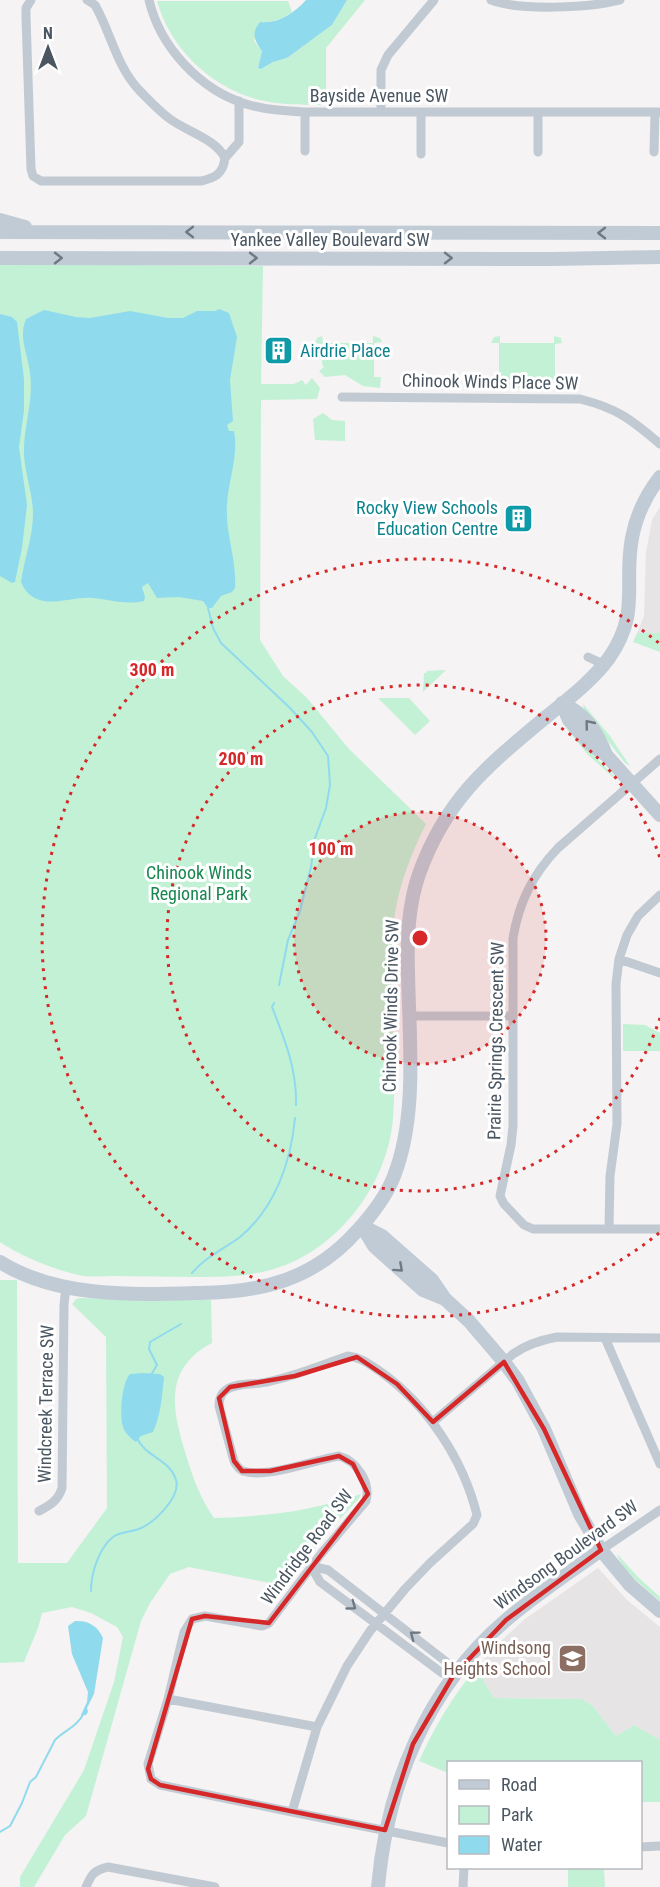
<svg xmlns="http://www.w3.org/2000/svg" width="660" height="1887" font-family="'Roboto Condensed',sans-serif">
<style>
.education{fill:#e6e4e5}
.green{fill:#c3f1d5}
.water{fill:#90daee}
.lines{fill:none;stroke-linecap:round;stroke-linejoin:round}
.stream{stroke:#90daee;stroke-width:2}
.street{stroke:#c1cad2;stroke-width:9}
.secondary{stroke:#c1cbd6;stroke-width:14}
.oneway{stroke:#6e7984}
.oneway2{stroke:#6e7983}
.marked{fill:none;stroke:#d62828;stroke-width:4.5;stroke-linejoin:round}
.ring{fill:none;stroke:#d62828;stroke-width:3;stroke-dasharray:3 6}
.labels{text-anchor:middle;stroke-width:6;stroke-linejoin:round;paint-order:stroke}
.street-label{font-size:18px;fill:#4a5661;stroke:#fff}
.culture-label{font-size:18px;fill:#0d838f;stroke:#fff;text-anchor:start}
.park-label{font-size:18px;fill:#17864f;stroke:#fff}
.education-label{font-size:18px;fill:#785e54;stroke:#fff;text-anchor:end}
.centre{fill:#d62828;stroke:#fff;stroke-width:3}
.ring-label{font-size:18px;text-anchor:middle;font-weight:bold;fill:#d62828;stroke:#fff;stroke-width:6;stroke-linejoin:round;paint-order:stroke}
</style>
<rect width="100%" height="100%" fill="#f5f3f3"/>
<path class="education" d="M660,507V633H637L644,616L646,552L652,520Z
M598,1568L627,1600L660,1627V1740L634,1725L616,1736L593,1706L582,1699L494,1698L476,1668L504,1638L525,1619Z"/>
<path class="green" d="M347,0H365L326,48V105C307,105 288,105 270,102C218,94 171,52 157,1H288L292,12C283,19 272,23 260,22L254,41L262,51L258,68L261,69L273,62L287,58L332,25Z
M0,264L263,266L261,384H294L302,380L306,385L312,378L320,388L317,399L261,400L260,640L283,676L307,698L349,749L426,824C412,852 400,882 395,913C385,979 398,1051 393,1118C388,1184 338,1250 274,1269C247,1277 220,1277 193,1277C167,1277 141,1276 115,1276C102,1276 87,1278 75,1274C52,1269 19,1255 0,1242Z
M322,336L323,343H373V336L380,338L382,342L374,343V377H381L380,388L363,386L345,375L325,377L319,371L324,367L322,364V344L315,343L317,338Z
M500,336V343H554V336L561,338L562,343L555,344V378H562L560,388H493L491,377H499V343H491L494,337Z
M323,413L332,420L345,421V441L315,440L313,419Z
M637,633H660V652L633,642Z
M446,670L423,692L424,673H426L427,671Z
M378,698H409L430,721L415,735Z
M583,704L610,736L630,766L625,763L584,710Z
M562,723L613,775L615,779L588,755Z
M623,1024L645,1025L660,1033V1051H623Z
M0,1280H17L18,1563H67L107,1508L106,1337L72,1304L76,1299L80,1298L211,1300L212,1343C163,1369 172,1410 186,1455C193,1478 200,1498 214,1518C268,1516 308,1512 361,1494L359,1498L319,1542L285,1586L189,1567L170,1574L150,1603L141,1621L86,1816L65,1835L34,1887H20V1877L84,1770L114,1682L123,1637L117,1627L91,1613L72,1607L42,1613L38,1628L24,1662L0,1663Z
M617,1554L638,1577L660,1597V1601C647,1590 621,1570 617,1554Z
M476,1668L494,1698L582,1699L593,1706L616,1736L634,1725L660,1740V1839V1802H641L640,1762H448V1773L419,1761C434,1728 452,1697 476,1668Z
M568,1868H604L605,1887H568Z"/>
<path class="water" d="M306,0H347L332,25L287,58L273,62L261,69L258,68L262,51C254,40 251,33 260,22C279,24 294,13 306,0Z
M219,309L229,313L237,337L230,380L233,421L227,425L229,431H234C239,455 228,481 227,505C225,533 237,560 235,588L232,592L221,596L212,608H208L203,601L179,597L157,598L148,583L142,587L145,597L144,601C126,605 111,600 93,598C75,596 54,606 37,599C29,596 24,589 21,582C24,559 33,537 33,514C33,494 25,475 24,455C23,427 34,401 30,373C28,354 18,338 26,319L44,310L76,317L90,318L130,311L168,318H183L197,311H215Z
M0,314L12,317L17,322L24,379V411L19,447L27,505L22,548L15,582L12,583L0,576Z
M143,1373L160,1374L164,1377C162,1396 161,1414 153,1432L141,1436L136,1442C130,1438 125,1433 123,1427C119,1416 122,1382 130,1374Z
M75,1621C88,1620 98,1626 103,1638L94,1694L87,1708L88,1712L86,1715H81L87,1702L88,1692L72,1654L68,1626Z"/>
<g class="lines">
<path class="stream" d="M208,608L213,628L221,643L289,707L312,732L328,756L330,785L326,808L315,838L311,867L300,911L288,940L279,985
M274,1003L272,1007C285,1040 297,1070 296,1105
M192,1273C205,1257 224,1249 240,1237C275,1208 291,1162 295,1118
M151,1375L157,1365L149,1349L150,1342L181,1324
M91,1591C91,1573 99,1548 113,1537C119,1532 131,1532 139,1529C154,1523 181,1497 176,1480C170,1459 145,1457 137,1438
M0,1832L10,1826L22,1803L30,1782L36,1777L55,1740C65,1730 77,1727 84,1713"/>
<path class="street" d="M31,0L26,8V17L31,169L33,176L41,181H201C215,178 223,174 225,158C216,139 186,131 170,119C159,111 149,100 139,90C116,65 111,33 95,5L87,0
M149,0C160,47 200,90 246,104C265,110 286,111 305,112H660
M491,0C521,11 589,8 620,0
M381,112V70L388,55L434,0
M421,112V154
M538,112V152
M305,151V112
M654,152L655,112
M225,158L239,142V101
M342,397L580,399C617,408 632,420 660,444
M588,657L603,664
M660,759L558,848C533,874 519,902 513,938V1126L511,1145L500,1196L504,1204L524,1225L533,1229H660
M619,959L660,973
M408,1016H513
M609,1228L610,1176L617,1124L616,984L619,959L627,935L638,916L660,895
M605,1338L660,1464
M433,1422L513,1354C527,1344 541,1340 557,1337L660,1338
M39,1511C50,1505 58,1501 62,1488L64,1305L66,1287
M601,1550L660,1510
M311,1566L328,1570L449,1664L453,1676
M311,1566L320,1582L442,1673L453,1676
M168,1699L317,1727
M292,1812L160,1785L151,1779L148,1764L168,1699L184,1632L192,1619L205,1616L262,1626L269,1623L321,1554L366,1501C371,1483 357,1461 339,1456C314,1460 266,1479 243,1471C238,1469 236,1465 234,1461L219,1406C219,1400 220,1394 226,1390C236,1382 256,1385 267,1382C296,1376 321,1365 348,1356C361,1357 370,1365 381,1372C428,1406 463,1459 477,1515L473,1524L430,1563L405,1589L370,1631L347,1666L317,1727L292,1812L448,1843
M640,1847L660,1846
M86,1887C91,1875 94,1870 108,1867L215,1887
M463,1887L464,1868"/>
<path class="secondary" d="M0,220L25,227
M0,232L660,233
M0,258L553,259L660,257
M562,703L569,720L590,744L606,755L660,815
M562,703C585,714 597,731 606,755
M362,1226L382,1236L432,1280L445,1299L469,1321L504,1362L518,1381L544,1429L580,1514L601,1550L630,1585L660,1611
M362,1226L374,1246L423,1290L445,1299
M0,1262C58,1298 134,1295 200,1293C262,1292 313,1280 356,1232C371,1216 386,1197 394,1176C418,1115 409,1037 408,972C407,939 408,906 419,874C446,799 486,767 546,717C568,699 592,681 609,658C641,612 623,585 632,538C636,516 646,495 660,477
M378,1887C387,1785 427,1688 505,1621C535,1595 569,1573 601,1550"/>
</g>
<defs><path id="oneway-chevron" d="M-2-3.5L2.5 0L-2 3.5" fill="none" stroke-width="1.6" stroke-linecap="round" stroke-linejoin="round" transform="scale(1.5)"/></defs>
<g class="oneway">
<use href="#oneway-chevron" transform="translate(190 232) rotate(-180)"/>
<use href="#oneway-chevron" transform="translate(602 233) rotate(180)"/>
<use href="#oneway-chevron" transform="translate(58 258)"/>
<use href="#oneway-chevron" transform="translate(253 258)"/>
<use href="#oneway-chevron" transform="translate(448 258)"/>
<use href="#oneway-chevron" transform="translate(589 724) rotate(-129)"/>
<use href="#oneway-chevron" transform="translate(399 1268) rotate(42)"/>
</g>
<g class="oneway2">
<use href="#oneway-chevron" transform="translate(352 1606) rotate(36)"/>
<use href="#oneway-chevron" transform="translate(414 1635) rotate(-143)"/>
</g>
<path class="marked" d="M357,1357L397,1384L433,1422L504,1362L544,1429L601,1550L506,1620L453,1676L413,1744L385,1830L160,1785L151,1779L148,1769L192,1619L205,1616L269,1623L368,1494L353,1464L339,1456L270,1471H242L234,1461L219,1398L230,1387L295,1376Z"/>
<circle cx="420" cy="938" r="126" fill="#d62828" fill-opacity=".12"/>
<g class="ring">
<circle cx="420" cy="938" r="126"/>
<path d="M660 1018A253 253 0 1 1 660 858"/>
<path d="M659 1233A379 379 0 1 1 659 643"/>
</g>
<defs>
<symbol id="building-square" viewBox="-11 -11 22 22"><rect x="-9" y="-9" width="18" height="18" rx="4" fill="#0f9aa8" stroke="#fff"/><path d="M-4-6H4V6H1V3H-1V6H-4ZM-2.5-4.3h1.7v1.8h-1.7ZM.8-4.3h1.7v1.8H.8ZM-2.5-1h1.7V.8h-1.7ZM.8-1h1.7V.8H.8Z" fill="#fff"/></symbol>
<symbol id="school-square" viewBox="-11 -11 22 22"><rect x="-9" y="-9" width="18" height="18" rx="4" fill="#8d6e63" stroke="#fff"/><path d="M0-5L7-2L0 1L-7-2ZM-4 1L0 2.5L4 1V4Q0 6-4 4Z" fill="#fff"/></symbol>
</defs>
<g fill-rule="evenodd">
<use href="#building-square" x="262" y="334" width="33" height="33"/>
<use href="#building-square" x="502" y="502" width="33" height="33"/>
<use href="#school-square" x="556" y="1642" width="33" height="33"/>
</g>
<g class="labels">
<g class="street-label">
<text x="379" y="102">Bayside Avenue SW</text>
<text x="330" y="246">Yankee Valley Boulevard SW</text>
<text transform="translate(490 382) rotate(1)" y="6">Chinook Winds Place SW</text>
<text transform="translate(391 1006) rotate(-89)" y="6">Chinook Winds Drive SW</text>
<text transform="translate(496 1041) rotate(-89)" y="6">Prairie Springs Crescent SW</text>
<text transform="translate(46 1404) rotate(-89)" y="6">Windcreek Terrace SW</text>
<text transform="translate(307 1547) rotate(-53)" y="6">Windridge Road SW</text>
<text transform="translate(566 1555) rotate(-36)" y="6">Windsong Boulevard SW</text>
</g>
<g class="culture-label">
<text x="300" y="357">Airdrie Place</text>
<text x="498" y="514" text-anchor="end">Rocky View Schools<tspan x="498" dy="21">Education Centre</tspan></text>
</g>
<g class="park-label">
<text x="199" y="879">Chinook Winds<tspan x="199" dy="21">Regional Park</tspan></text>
</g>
<g class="education-label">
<text x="551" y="1654">Windsong<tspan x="551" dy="21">Heights School</tspan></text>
</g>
</g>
<circle cx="420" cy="938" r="9" class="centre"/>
<g class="ring-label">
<text x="152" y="676">300 m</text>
<text x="241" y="765">200 m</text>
<text x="331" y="855">100 m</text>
</g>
<rect x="447" y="1761" width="195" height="108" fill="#ffffff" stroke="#b7bbc0" stroke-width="1.5"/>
<rect x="459" y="1780" width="30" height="9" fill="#c1cbd6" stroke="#b7bbc0" stroke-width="1.5"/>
<text x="501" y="1791" font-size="18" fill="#4a5661">Road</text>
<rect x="459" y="1806" width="30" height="18" fill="#c3f1d5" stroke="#b7bbc0" stroke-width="1.5"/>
<text x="501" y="1821" font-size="18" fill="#4a5661">Park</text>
<rect x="459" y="1836" width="30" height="18" fill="#90daee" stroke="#b7bbc0" stroke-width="1.5"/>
<text x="501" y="1851" font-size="18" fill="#4a5661">Water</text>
<g transform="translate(48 48)" stroke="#ffffff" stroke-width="4.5" paint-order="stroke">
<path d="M0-4.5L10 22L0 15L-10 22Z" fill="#4a5661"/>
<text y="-9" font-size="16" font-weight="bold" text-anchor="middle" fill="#4a5661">N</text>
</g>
</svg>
